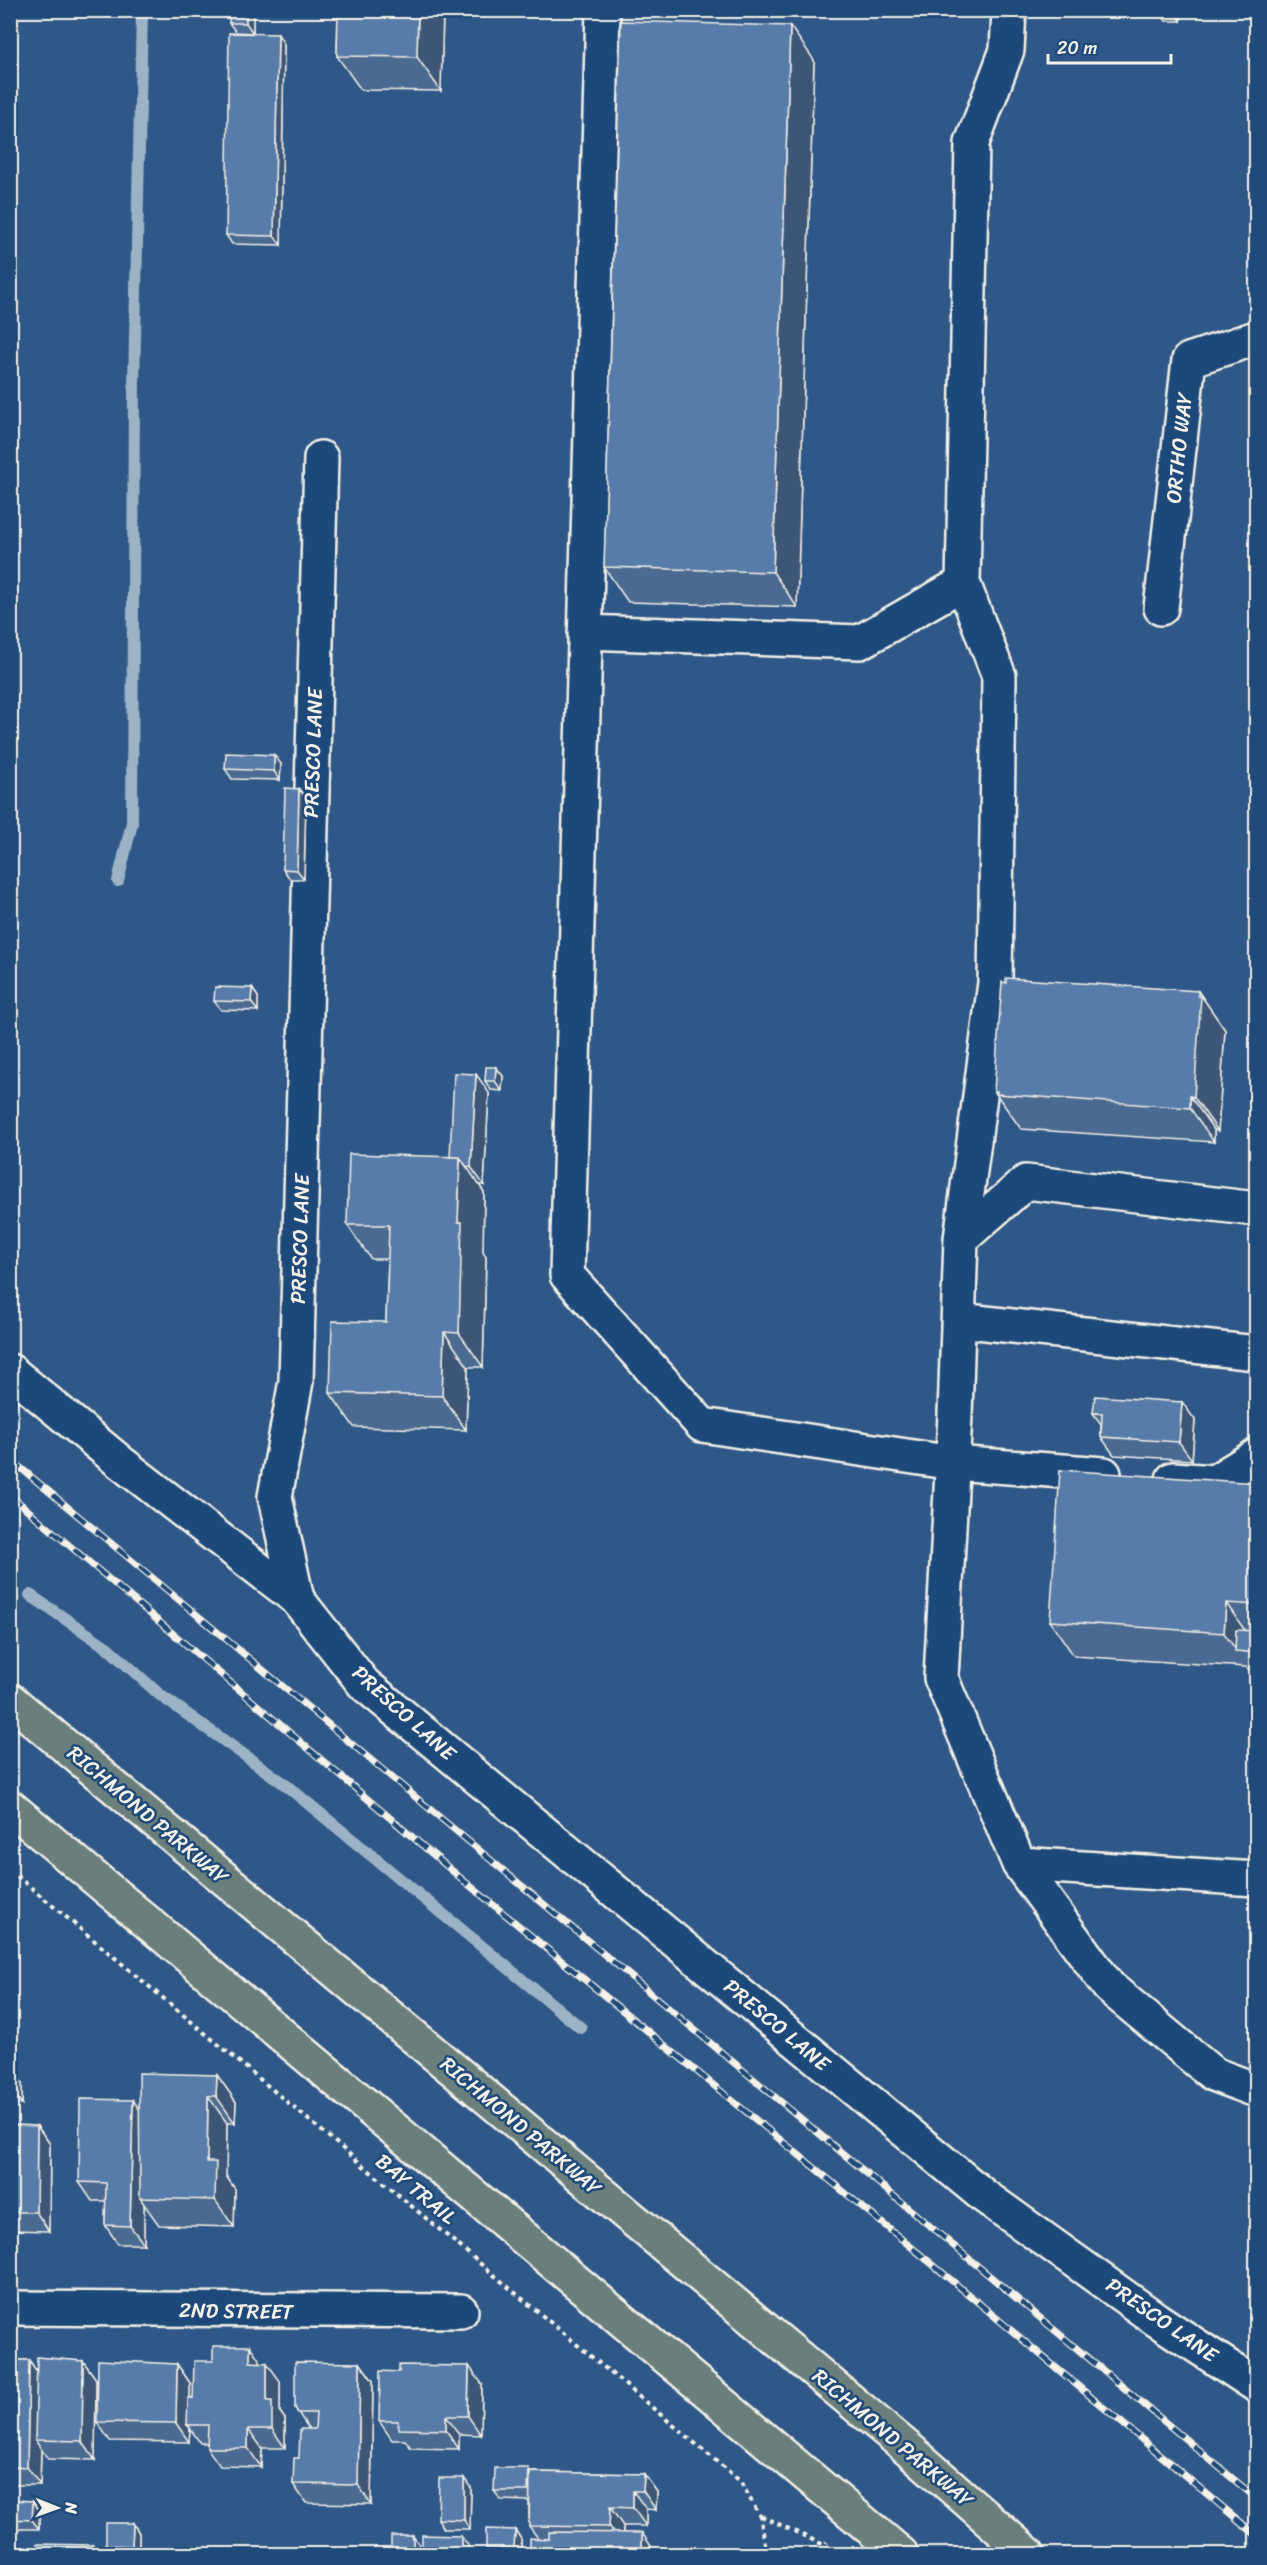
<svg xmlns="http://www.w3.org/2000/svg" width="1267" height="2565" font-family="Sriracha,sans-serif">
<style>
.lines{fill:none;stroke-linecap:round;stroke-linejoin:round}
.stream{stroke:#9cb3c6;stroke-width:12}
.minor-casing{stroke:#f4f1e8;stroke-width:38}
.highway-casing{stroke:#f4f1e8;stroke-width:38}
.path{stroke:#f4f1e8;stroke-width:4;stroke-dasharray:4.5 4.5;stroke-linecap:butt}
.minor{stroke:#1f4a7a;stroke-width:33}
.highway{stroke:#6b7f7c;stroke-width:33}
.rail-casing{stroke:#f4f1e8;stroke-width:7}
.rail{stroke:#1f4a7a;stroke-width:4.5;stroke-dasharray:14;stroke-linecap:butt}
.wall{fill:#4c6a91;stroke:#f4f1e8;stroke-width:1.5}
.shaded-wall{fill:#3e5676;stroke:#f4f1e8;stroke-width:1.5}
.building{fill:#587ba9;stroke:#f4f1e8;stroke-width:1.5}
.labels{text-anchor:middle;stroke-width:5;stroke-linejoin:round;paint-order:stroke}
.street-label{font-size:21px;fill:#f4f1e8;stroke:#1f4a7a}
</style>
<rect width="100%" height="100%" fill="#2f5888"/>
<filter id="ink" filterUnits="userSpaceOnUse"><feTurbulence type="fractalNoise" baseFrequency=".0167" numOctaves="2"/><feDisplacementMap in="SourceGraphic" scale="12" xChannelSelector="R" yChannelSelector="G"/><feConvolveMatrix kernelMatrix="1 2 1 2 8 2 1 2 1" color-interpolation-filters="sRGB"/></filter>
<g filter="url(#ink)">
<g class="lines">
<path class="stream" d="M118,881L132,823L134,385L142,10
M30,1595L108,1648L160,1695L282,1782L581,2028"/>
<defs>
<path id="minor" d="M603,10L567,1275L702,1425L953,1463L1104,1474
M321,458L296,1381L275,1497L297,1599L364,1684L984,2196L1157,2320L1256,2385
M1161,608L1189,360L1256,338
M585,632L860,642L963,583
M1256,1209L1026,1182L961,1239L955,1415L941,1678L1019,1864L1109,1987L1213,2074L1256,2090
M961,1239L995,983L999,676L963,583L972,143L1007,50L1009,10
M959,1320L1256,1353
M10,1371L120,1462L297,1599
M1173,1479L1214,1482L1256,1456
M1019,1864L1256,1879
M10,2308L461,2311"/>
<path id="highway" d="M10,1700L911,2451L1028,2554
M10,1807L901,2554"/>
</defs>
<use href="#minor" class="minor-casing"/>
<use href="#highway" class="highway-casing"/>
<path class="path" d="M10,1870L740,2481L760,2516L767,2554
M761,2516L824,2545L827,2542"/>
<use href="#minor" class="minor"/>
<use href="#highway" class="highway"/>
<defs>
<path id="rail" d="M10,1459L1256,2498
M10,1495L463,1880L932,2264L1256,2535"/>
</defs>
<use href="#rail" class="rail-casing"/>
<use href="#rail" class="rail"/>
</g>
<path class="wall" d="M253,10V33L236,32L229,23Z
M338,10H443L441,91L361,90L337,56Z
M1182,10L1181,21H1166L1159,12Z
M284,44L281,245L232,244L226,235Z
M814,60L797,607L628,602L604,567Z
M281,764L280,780L232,779L225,769Z
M299,789L306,798L304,879H290L283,869Z
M252,988L258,997V1011L221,1010L214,1001Z
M1198,991L1225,1030L1218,1131L1214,1130V1142L1021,1129L994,1091Z
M496,1067L503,1076L502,1091L491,1090L485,1081Z
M489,1093L484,1185H479L484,1192L483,1252L486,1257L483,1367H468L466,1430L354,1427L330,1393L386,1322L388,1259H371L347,1225L450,1157Z
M1093,1413L1195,1420L1192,1460L1114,1455L1101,1437V1424Z
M1257,1483V1670L1248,1669L1246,1667L1074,1656L1050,1621Z
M10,2074H15L22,2084V2104H10Z
M217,2075L236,2102L235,2123H227L226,2176L235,2189L234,2227L159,2225L144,2204V2244H118L105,2225L106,2201H92L79,2182L140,2110Z
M10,2125L37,2126L50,2144L49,2231L10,2230Z
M10,2350L18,2360H29L36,2371L83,2361L96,2379L95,2460L48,2459L41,2449L40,2485H10Z
M261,2363L280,2381V2412L285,2419V2448H262L261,2467L220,2466L207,2448V2443H200L190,2428L189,2442L110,2441L97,2422L177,2364L190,2383V2398H193Z
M360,2363L373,2381L371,2504L306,2503L293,2484L299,2458L309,2429L295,2408Z
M482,2384L481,2435L459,2434V2449L411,2448L405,2440H392L379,2421Z
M531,2472L644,2474L657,2492L656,2510L646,2509V2526H623V2533L655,2552V2554H532L530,2552L538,2538L529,2526V2501L501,2500L494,2491Z
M471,2488L470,2529H444L438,2519Z
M10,2500L33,2501L39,2510V2529H10Z
M133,2523L139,2533V2554H112L106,2545Z
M515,2530L521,2539V2554H490L486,2548Z
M420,2546L419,2554H395L391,2549Z"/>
<path class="shaded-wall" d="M246,10H253V33L246,23Z
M418,10H443L441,91L417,57Z
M1175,10H1182L1181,21L1175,12Z
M790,26L814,60L797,607L773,572Z
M278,34L284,44L281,245L274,236Z
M274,755L281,764L280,780L274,771Z
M299,789L306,798L304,879L297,870Z
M252,988L258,997V1011L251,1002Z
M1198,991L1225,1030L1218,1131L1194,1097Z
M496,1067L503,1076L502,1091L495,1081Z
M476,1074L489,1093L484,1185L471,1167Z
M1190,1096L1214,1130V1142L1190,1108Z
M460,1157L484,1192L483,1252L486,1257L483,1367L459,1333L458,1222Z
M444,1332L468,1367L466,1430L442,1396Z
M1182,1402L1195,1420L1192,1460L1179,1442Z
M1226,1603L1250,1638L1237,1651L1224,1633Z
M15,2074L22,2084V2104L15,2094Z
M217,2075L236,2102L235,2123L216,2096Z
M208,2096L227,2123L226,2176L235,2189L234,2227L215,2200L207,2162Z
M133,2100L146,2119L140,2198L144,2204V2244L130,2226Z
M37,2126L50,2144L49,2231L36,2212Z
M250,2346L263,2365L250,2362Z
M10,2350L23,2367L10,2362Z
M29,2360L42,2379L35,2440L41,2449L40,2485L27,2467Z
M83,2361L96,2379L95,2460L82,2441Z
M267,2363L280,2381V2412L285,2419V2448L272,2429L267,2401Z
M360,2363L373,2381L371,2504L358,2485Z
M177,2364L190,2383V2425H187L190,2428L189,2442L176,2423Z
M469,2366L482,2384L481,2435L468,2416Z
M446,2416L459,2434V2449L446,2430Z
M248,2429L262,2448L261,2467L248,2448Z
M644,2474L657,2492L656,2510L643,2491Z
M464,2478L471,2488L470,2529L464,2520Z
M633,2491L646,2509V2526L633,2508Z
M33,2501L39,2510V2529L32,2520Z
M610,2507L623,2526L622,2546L609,2527Z
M133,2523L139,2533V2554L132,2546Z
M515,2530L521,2539V2554H519L514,2549Z
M642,2533L655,2552V2554H643L642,2553Z
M413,2536L420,2546L419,2554H417L413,2549Z
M461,2536L468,2545V2554H461Z
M93,2545L100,2554H93Z
M173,2547L178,2554H173Z"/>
<path class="building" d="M230,10H246V23H229Z
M338,10H418L417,57L337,56Z
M1159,10H1175V12H1159Z
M621,21L790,26L773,572L604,567Z
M229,33L278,34L274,236L226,235Z
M226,753L274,755V771L225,769Z
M285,788L299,789L297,870L283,869Z
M1006,978L1198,991V996H1201L1194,1097L1190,1096V1108L997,1094V1091H994L1002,982L1006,983Z
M215,987L252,988L251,1002L214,1001Z
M486,1067H496L495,1081H485Z
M454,1073L476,1074L471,1167L466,1166L460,1157H450Z
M349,1154L460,1157L458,1222H462L459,1333L444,1332L442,1396L330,1393L332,1321L386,1322L389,1225H347Z
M1095,1396L1182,1402L1179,1442L1101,1437L1102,1413H1093Z
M1060,1470L1257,1483V1605L1226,1603L1224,1633L1050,1621Z
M1236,1630L1257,1631V1653L1235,1651Z
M139,2073L217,2075L216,2096H208L207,2162H216L215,2200L140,2198Z
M10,2074H15V2094H10Z
M80,2099L133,2100L130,2226L105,2225L106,2183L79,2182Z
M10,2125L37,2126L36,2212H10Z
M213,2346H250V2362L267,2363V2401H272V2429H248V2448H207L208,2425H187L188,2398H193L194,2361H213Z
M37,2357L83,2361L82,2441L35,2440Z
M10,2360H29L27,2467L10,2466Z
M98,2360L177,2364L176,2423L97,2422Z
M295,2362L360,2363L358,2485L293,2484L294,2458H299L300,2429H315L316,2413H298L295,2408Z
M399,2365L469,2366L468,2416H446V2430L398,2429V2421H379L380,2371L399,2372Z
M495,2468H529L528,2491H494Z
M530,2472L644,2474L643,2491H633V2508L610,2507L609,2527L529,2526Z
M439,2478H464V2520L438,2519Z
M10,2500L33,2501L32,2520L10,2519Z
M106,2523H133L132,2546L106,2545Z
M486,2529L515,2530L514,2549L486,2548Z
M549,2532L642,2533V2553L630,2552V2554H546V2552H530V2538L549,2539Z
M422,2535L461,2536V2554H422Z
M391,2536H413V2549H391Z
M38,2544L93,2545V2554H38Z
M156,2547H173V2554H156Z
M192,2550H208V2554H226H184H192Z"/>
</g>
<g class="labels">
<g class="street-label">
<text transform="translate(1179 448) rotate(-84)" y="7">ORTHO WAY</text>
<text transform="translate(313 753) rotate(-88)" y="7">PRESCO LANE</text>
<text transform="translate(300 1239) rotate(-88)" y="7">PRESCO LANE</text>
<text transform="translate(404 1713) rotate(42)" y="7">PRESCO LANE</text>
<text transform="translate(148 1815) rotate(40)" y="7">RICHMOND PARKWAY</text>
<text transform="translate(777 2025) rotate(40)" y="7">PRESCO LANE</text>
<text transform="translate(521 2126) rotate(40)" y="7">RICHMOND PARKWAY</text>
<text transform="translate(416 2189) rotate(40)" y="7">BAY TRAIL</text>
<text transform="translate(236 2311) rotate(1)" y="7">2ND STREET</text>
<text transform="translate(1162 2320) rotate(35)" y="7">PRESCO LANE</text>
<text transform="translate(893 2438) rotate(40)" y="7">RICHMOND PARKWAY</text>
</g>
</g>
<rect width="1267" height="2565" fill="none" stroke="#1f4a7a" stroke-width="36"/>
<rect x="18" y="18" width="1231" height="2529" fill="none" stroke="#f4f1e8" stroke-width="2" filter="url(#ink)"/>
<g transform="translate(57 2508) rotate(91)" stroke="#1f4a7a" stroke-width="4.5" paint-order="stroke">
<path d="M0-4.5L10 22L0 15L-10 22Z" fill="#f4f1e8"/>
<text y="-9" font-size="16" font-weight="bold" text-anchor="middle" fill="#f4f1e8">N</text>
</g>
<path d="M1048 54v9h123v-9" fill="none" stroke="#f4f1e8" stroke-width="3"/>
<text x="1057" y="54" font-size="18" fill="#f4f1e8" stroke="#1f4a7a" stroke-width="4.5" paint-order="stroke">20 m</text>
</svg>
